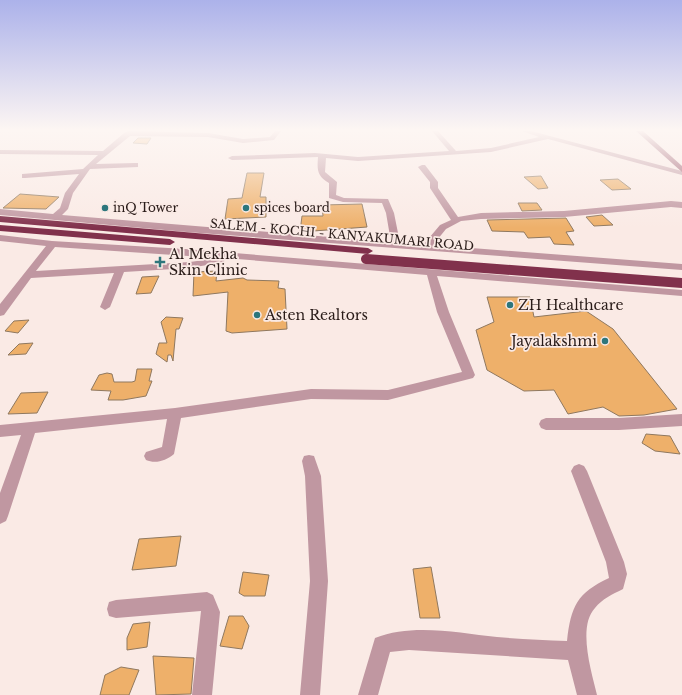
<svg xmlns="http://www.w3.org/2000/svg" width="682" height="695" font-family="'Libre Baskerville',serif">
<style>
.building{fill:#eeb06a;stroke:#8f785f}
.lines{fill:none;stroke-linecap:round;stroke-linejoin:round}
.minor{fill:#c097a1;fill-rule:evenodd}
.major{fill:#934d62;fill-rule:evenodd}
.highway{fill:#81314c;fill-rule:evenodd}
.highway-bridge{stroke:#81314c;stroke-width:10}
.poi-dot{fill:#2d767c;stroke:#faeae5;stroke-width:1.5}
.labels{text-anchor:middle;stroke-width:3.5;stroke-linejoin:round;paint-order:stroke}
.far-poi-label{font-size:12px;fill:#291b18;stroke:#faeae5;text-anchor:start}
.far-street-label{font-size:12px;fill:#291b18;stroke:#faeae5}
.poi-label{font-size:14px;fill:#291b18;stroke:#faeae5;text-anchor:start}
</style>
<rect width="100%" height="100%" fill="#faeae5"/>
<path class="building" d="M138,138H151L147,144L133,143Z
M247,173H264L260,197H266V217L225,219L228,199L242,198Z
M541,176L548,188L538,189L524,177Z
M618,179L631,189L612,190L600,180Z
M20,194L59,197L46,209L3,208Z
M518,203H537L542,210L522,211Z
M362,204L367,227L300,232L302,216H323L322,205Z
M602,215L613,225L594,226L586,217Z
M566,218L574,231L566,232L574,245L554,244L550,237L528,238L524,232L492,231L487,220Z
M217,271L216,281L243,278L247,280L279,281L278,288L285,289L287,329L232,333L226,331L228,292L193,296L194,272Z
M159,276L151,293L136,294L142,277Z
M487,297H530L534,317L586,311L613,329L677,409L644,415L619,416L603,407L568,414L554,390L524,391L487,370L476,330L494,322Z
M166,317L183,318L179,329H176L173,361L171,355H168L167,362L156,354L159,343H167L161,322Z
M29,320L18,333L5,331L14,321Z
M33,343L26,354L8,355L19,344Z
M137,369H152L149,381H152L146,396L123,400H108L111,391L91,390L99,375L107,373L112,374L114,382H132L135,381Z
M48,392L37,413L8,414L21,393Z
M646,434L670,436L680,454L655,451L642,443Z
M181,536L176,566L132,570L139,539Z
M431,567L440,618H420L413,569Z
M243,572L269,575L265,596H244L239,593Z
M229,616H243L249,626L242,649L220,646Z
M150,622L147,647L127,650V638L133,624Z
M153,656L194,658L191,694L156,695Z
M121,667L139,670L129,695H100L105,675Z"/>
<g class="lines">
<path class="minor" d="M128,131L208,133L243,139L270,137L275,131H281L274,140L243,143L208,137L130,136L96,164L135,163H138V167L90,169L73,193L68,209L62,215L391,242L386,213L382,203L343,202L329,198V183C317,176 317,170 318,157L232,160L228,158L232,156L315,153L358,157L449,151L432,131H438L456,151L491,148L539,137L522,131H531L682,171V175L548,139L491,152L358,161L326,158L325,172L337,182L336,195L344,198L388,199L394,213L400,243L424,244L440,225L451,220L430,188V182L418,167L422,165H425L438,182V188L458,217L481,213L564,211L671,201L682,202V208L671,207L564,217L481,219L461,221L446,229L433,245L682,264V270L187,232L0,215V209L53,214L60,208L65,193L79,174L25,178H22V174L83,169L98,155L0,154V150L103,151L124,133Z
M0,235L52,241L185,249L682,290V296L437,276L449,312L475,375L473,378L388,400L311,399L181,418L174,454C166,461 155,464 146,460L144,456L146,452L162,447L167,419L35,433L8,516L6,521L0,524V493L21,435L0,437V425L175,408L311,389L388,390L462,372L437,312L427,275L225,258L224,262L190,268L124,272L110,307L105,310L100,307L114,273L31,278L4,315L0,316V304L46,246L0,241ZM55,247L218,258L190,262L36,271Z
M682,414V426L619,430H546L541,428L539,424L541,420L546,418H619Z
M309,455L314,456L321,476L328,581L320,695H300L310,581L305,476L302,461L304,456Z
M579,464L584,466L587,471L624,562L627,574L623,589C613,594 602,599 595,608C577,627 592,673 597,695H577L568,660L409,650L390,652L378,695H358L375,638C413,623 458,633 497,637C520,639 544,640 567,641C571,606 577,593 609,578L606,562L571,471L574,466Z
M207,592L213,595L220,612L212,695H192L201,611L116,618L109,616L107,609L109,602L116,600Z"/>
<path class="major" d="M636,131H643L682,166V172Z"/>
<path class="highway" d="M0,216L368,248L373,251L368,254L0,222Z
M0,225L170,239L175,242L170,245L0,231Z"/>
<path class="highway-bridge" d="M366,259L682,283"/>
</g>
<linearGradient id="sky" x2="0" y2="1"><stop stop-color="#acb2ea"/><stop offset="0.57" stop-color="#fdf6f3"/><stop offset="1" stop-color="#fdf6f3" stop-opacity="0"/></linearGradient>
<rect width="682" height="228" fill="url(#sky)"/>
<g class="poi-dot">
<circle cx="105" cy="208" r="4"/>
<circle cx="246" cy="208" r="4"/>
<path d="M158 256h4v4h4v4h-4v4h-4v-4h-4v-4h4z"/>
<circle cx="510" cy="305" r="4"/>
<circle cx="257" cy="315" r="4"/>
<circle cx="605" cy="341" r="4"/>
</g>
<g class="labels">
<g class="far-poi-label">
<text x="113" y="212">inQ Tower</text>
<text x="254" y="212">spices board</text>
</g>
<g class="far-street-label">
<text transform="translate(342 235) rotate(5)" y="4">SALEM - KOCHI - KANYAKUMARI ROAD</text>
</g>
<g class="poi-label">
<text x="169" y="259">Al Mekha<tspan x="169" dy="16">Skin Clinic</tspan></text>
<text x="518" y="310">ZH Healthcare</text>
<text x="265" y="320">Asten Realtors</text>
<text x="597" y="346" text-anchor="end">Jayalakshmi</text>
</g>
</g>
</svg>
